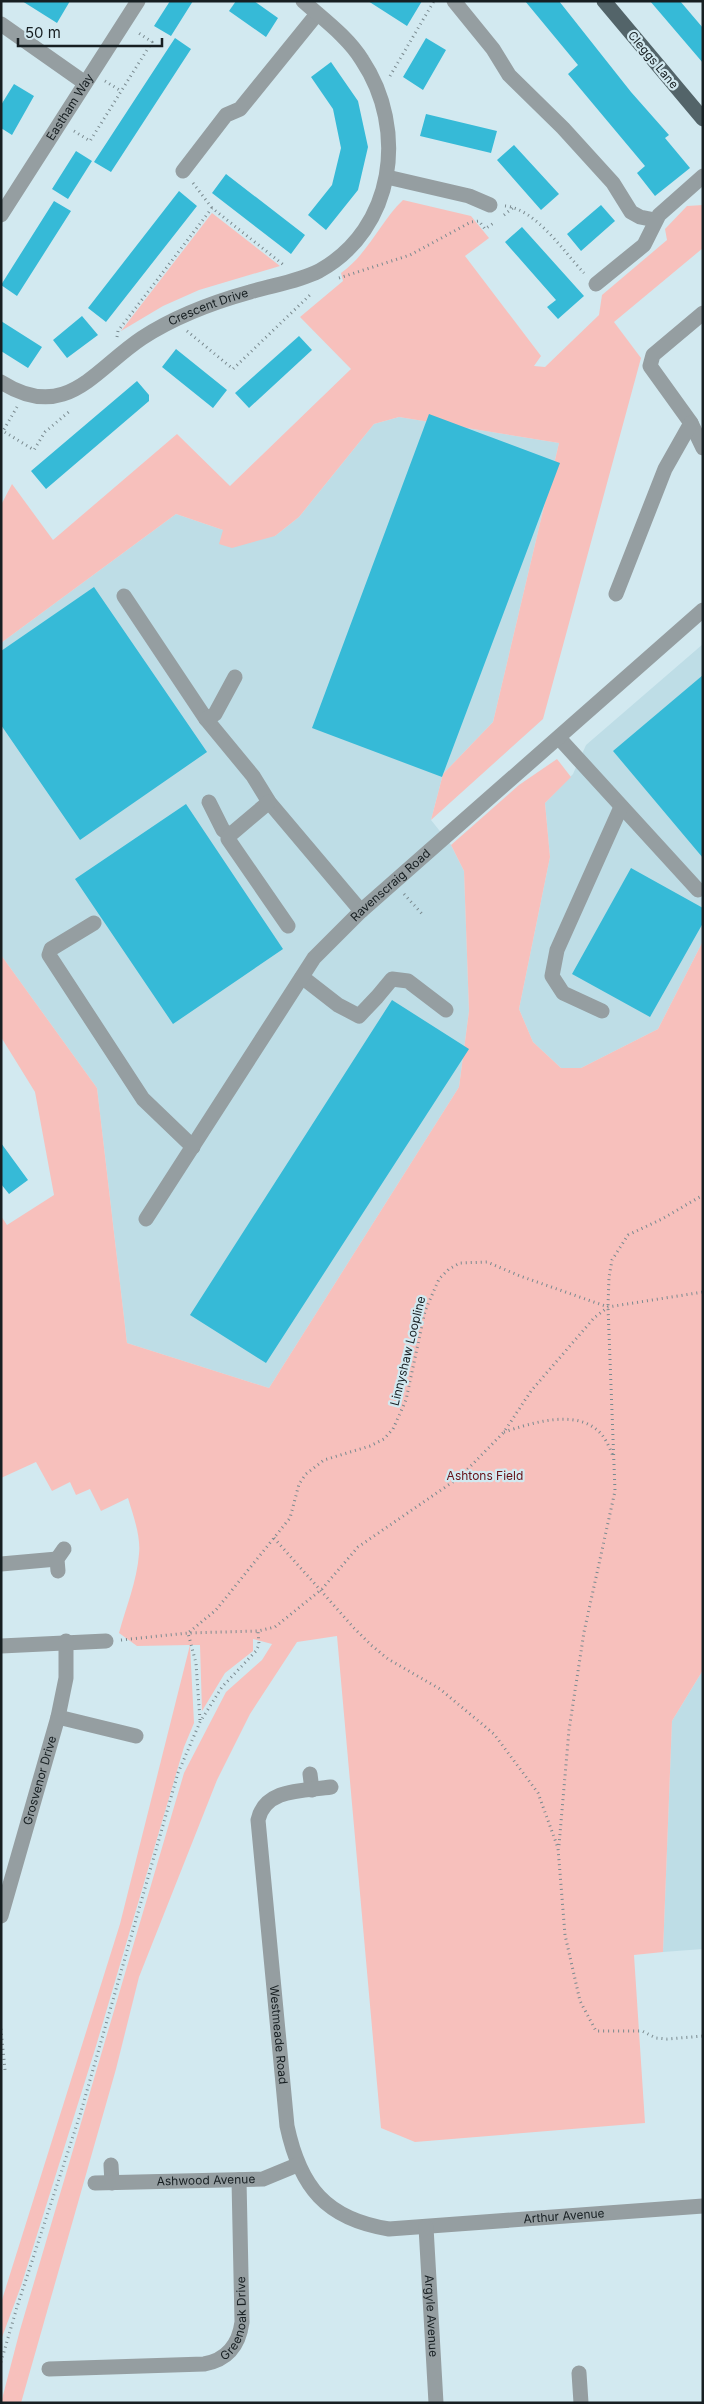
<svg xmlns="http://www.w3.org/2000/svg" width="704" height="2404" font-family="Inter,sans-serif">
<style>
.built{fill:#bedde6}
.green{fill:#f7c0bc}
.building{fill:#36bad7}
.lines{fill:none;stroke-linecap:round;stroke-linejoin:round}
.path{stroke:#7a8a8f;stroke-width:3;stroke-dasharray:1 4;stroke-linecap:butt}
.minor{stroke:#959ea1;stroke-width:15}
.major{stroke:#536469;stroke-width:15}
.labels{text-anchor:middle;stroke-width:4.5;stroke-linejoin:round;paint-order:stroke}
.street-label{font-size:12px;fill:#171f22;stroke:#d2e9f0}
.park-label{font-size:12px;fill:#651016;stroke:#d2e9f0}
</style>
<rect width="100%" height="100%" fill="#d2e9f0"/>
<path class="built" d="M399,417L559,443L493,722L443,774L431,820L451,845L464,871L469,1011L459,1087L269,1388L127,1343L97,1088L1,955V643L176,514L223,530L275,536L299,517L374,424Z
M703,644V941L658,1029L581,1068H561L533,1042L519,1009L550,857L545,803L573,774L586,745Z
M703,1670V1949L663,1952L672,1721Z"/>
<path class="green" d="M403,200L471,216L489,238L465,256L541,356L534,366L545,367L599,315L602,295L667,240L665,229L687,206L703,205V248L614,322L641,358L543,719L431,820L443,774L493,722L559,443L399,417L374,424L299,517L275,536L232,548L219,544L223,530L176,514L1,643V505L12,484L53,540L177,434L230,486L351,369L300,317L343,281L341,273C368,254 380,222 403,200Z
M212,213L280,266L199,290L163,306L121,331Z
M557,759L571,777L545,803L550,857L519,1009L533,1042L561,1068H581L658,1029L703,941V1670L672,1721L663,1952L634,1955L645,2123L415,2142L381,2128L337,1636L297,1642L250,1714L217,1780L139,1977L116,2069L21,2403H1L20,2330L184,1773L226,1692L262,1660L272,1644L253,1639V1651L225,1673L202,1711L200,1645H190L194,1723L184,1747L96,2046L21,2286L1,2340V2303L120,1924L190,1645L137,1646L119,1633C126,1607 137,1581 139,1554C141,1536 133,1515 128,1498L101,1511L90,1489L76,1495L70,1482L52,1491L36,1462L1,1478V1216L7,1225L54,1195L35,1092L1,1037V955L97,1088L127,1343L269,1388L459,1087L469,1011L464,871L451,845L519,785Z"/>
<path class="building" d="M22,1H70L57,23Z
M170,1H193L171,36L154,26Z
M236,1H254L278,18L266,37L229,11Z
M368,1H422L407,26Z
M525,1H559L631,92L669,135L665,138L690,168L655,196L637,173L645,166L568,74L578,65Z
M650,1H680L703,28V63Z
M175,38L191,49L111,172L94,162Z
M426,38L446,50L423,90L403,77Z
M331,62L358,101L368,147L358,190L326,230L308,215L332,185L341,148L333,109L311,77Z
M14,84L34,96L12,135L1,128V105Z
M426,114L497,131L491,153L420,136Z
M514,145L559,194L541,210L497,160Z
M76,151L92,161L68,199L52,189Z
M226,174L305,235L291,254L212,193Z
M179,191L197,206L106,322L88,308Z
M54,201L71,211L17,296L1,285Z
M601,205L615,221L581,251L567,234Z
M522,227L584,296L558,319L547,307L556,300L505,242Z
M82,316L98,335L67,358L53,340Z
M1,321L42,347L28,368L1,351Z
M299,336L312,350L249,408L235,393Z
M176,349L227,390L213,408L162,367Z
M137,381L149,395V401L46,489L31,471Z
M429,414L560,463L442,777L312,728Z
M94,587L207,752L80,840L1,725V651Z
M703,675V858L613,751Z
M186,804L283,949L173,1024L75,879Z
M631,868L703,908V923L650,1017L572,974Z
M392,1000L469,1049L266,1363L190,1315Z
M1,1143L28,1180L9,1194L1,1184Z"/>
<g class="lines">
<path class="path" d="M390,76L434,1
M105,81L121,91
M74,131L90,141L152,42L137,32
M193,183L212,208
M505,206C536,209 563,251 584,273
M504,215L514,207
M339,278L410,255L471,222L479,221L485,229L495,222
M187,331L233,369L312,293
M117,337L118,331L212,208L285,266
M17,407L3,431L34,450L45,432L71,410
M404,894L423,915
M504,1432C532,1423 579,1407 602,1435C607,1441 610,1449 613,1456
M274,1538L354,1628L371,1645L388,1659L440,1689L494,1734L538,1793L558,1848L565,1935L580,2001L596,2031H642L656,2038L667,2039L703,2036
M121,1640L188,1633L258,1631L275,1627L322,1589L358,1547L460,1477L504,1432L531,1391L594,1318L608,1307L703,1292
M200,1720L196,1663L188,1633L216,1610L290,1518L299,1484L306,1474L324,1460L370,1446L384,1439L393,1429L406,1400L425,1311L439,1279L449,1269L460,1263L487,1262L520,1276L608,1307
M559,1845L569,1730L584,1632L615,1491L608,1307L609,1277L612,1260L628,1235L662,1219L703,1195
M1,2029L5,2070L1,2071
M1,2362L17,2307L80,2115L178,1773L200,1722L222,1687L256,1651L259,1645L258,1631"/>
<g class="minor">
<path d="M454,1L493,49L509,75L563,128L613,183L631,212L640,217L655,220"/>
<path d="M1,24L85,83"/>
<path d="M183,171L226,115L240,109L317,14"/>
<path d="M387,177L469,196L490,205"/>
<path id="s1" d="M1,215L138,1"/>
<path d="M596,284L644,245L659,215L703,176"/>
<path d="M703,313L653,355L650,366L691,423L703,448"/>
<path id="s2" d="M1,382C66,423 94,370 142,338C174,317 214,302 250,292C273,285 297,282 319,271C395,229 408,129 362,60C348,37 323,19 303,1"/>
<path d="M616,594L665,469L691,423"/>
<path d="M124,596L206,719L253,776L269,802L361,911"/>
<path d="M206,719L215,714L235,677"/>
<path d="M559,738L698,890"/>
<path d="M209,802L223,830L230,835"/>
<path d="M269,802L230,835L228,839L288,926"/>
<path d="M94,923L51,949L49,955L143,1099L193,1147"/>
<path d="M302,977L338,1005L359,1016L377,997L392,979L408,981L446,1010"/>
<path d="M602,1011L563,993L552,976L557,950L621,807"/>
<path id="s3" d="M146,1219L314,958L361,911L703,610"/>
<path d="M1,1564L57,1559"/>
<path d="M58,1571L57,1559L64,1549"/>
<path d="M1,1646L106,1641"/>
<path d="M58,1717L136,1736"/>
<path d="M310,1774L312,1790"/>
<path id="s4" d="M331,1787C304,1791 265,1788 258,1820L287,2126C300,2187 326,2219 389,2229L703,2206"/>
<path id="s5" d="M1,1916L58,1717L66,1678V1641"/>
<path d="M111,2165L112,2183"/>
<path id="s6" d="M95,2183L263,2179L297,2165"/>
<path id="s7" d="M426,2227L436,2403"/>
<path id="s8" d="M49,2369L204,2364C227,2360 239,2345 242,2322L239,2180"/>
<path d="M579,2373L581,2403"/>
</g>
<path class="major" d="M604,1L703,119"/>
</g>
<g class="labels">
<g class="street-label">
<text transform="translate(653 60) rotate(50)" y="4">Cleggs Lane</text>
<text dy="4" stroke="none"><textPath href="#s1" startOffset="128">Eastham Way</textPath></text>
<text dy="4" stroke="none"><textPath href="#s2" startOffset="236">Crescent Drive</textPath></text>
<text dy="4" stroke="none"><textPath href="#s3" startOffset="416">Ravenscraig Road</textPath></text>
<text transform="translate(408 1351) rotate(-76)" y="4">Linnyshaw Loopline</text>
<text dy="4" stroke="none"><textPath href="#s5" startOffset="141">Grosvenor Drive</textPath></text>
<text dy="4" stroke="none"><textPath href="#s4" startOffset="302">Westmeade Road</textPath></text>
<text dy="4" stroke="none"><textPath href="#s6" startOffset="111">Ashwood Avenue</textPath></text>
<text dy="4" stroke="none"><textPath href="#s4" startOffset="726">Arthur Avenue</textPath></text>
<text dy="4" stroke="none"><textPath href="#s7" startOffset="89">Argyle Avenue</textPath></text>
<text dy="4" stroke="none"><textPath href="#s8" startOffset="218">Greenoak Drive</textPath></text>
</g>
<g class="park-label">
<text x="485" y="1480">Ashtons Field</text>
</g>
</g>
<rect width="704" height="2404" fill="none" stroke="#171f22" stroke-width="5"/>
<path d="M18 38v8h144v-8" fill="none" stroke="#171f22" stroke-width="2.5"/>
<text x="25" y="38" font-size="15" fill="#171f22" stroke="#d2e9f0" stroke-width="4" paint-order="stroke">50 m</text>
</svg>
